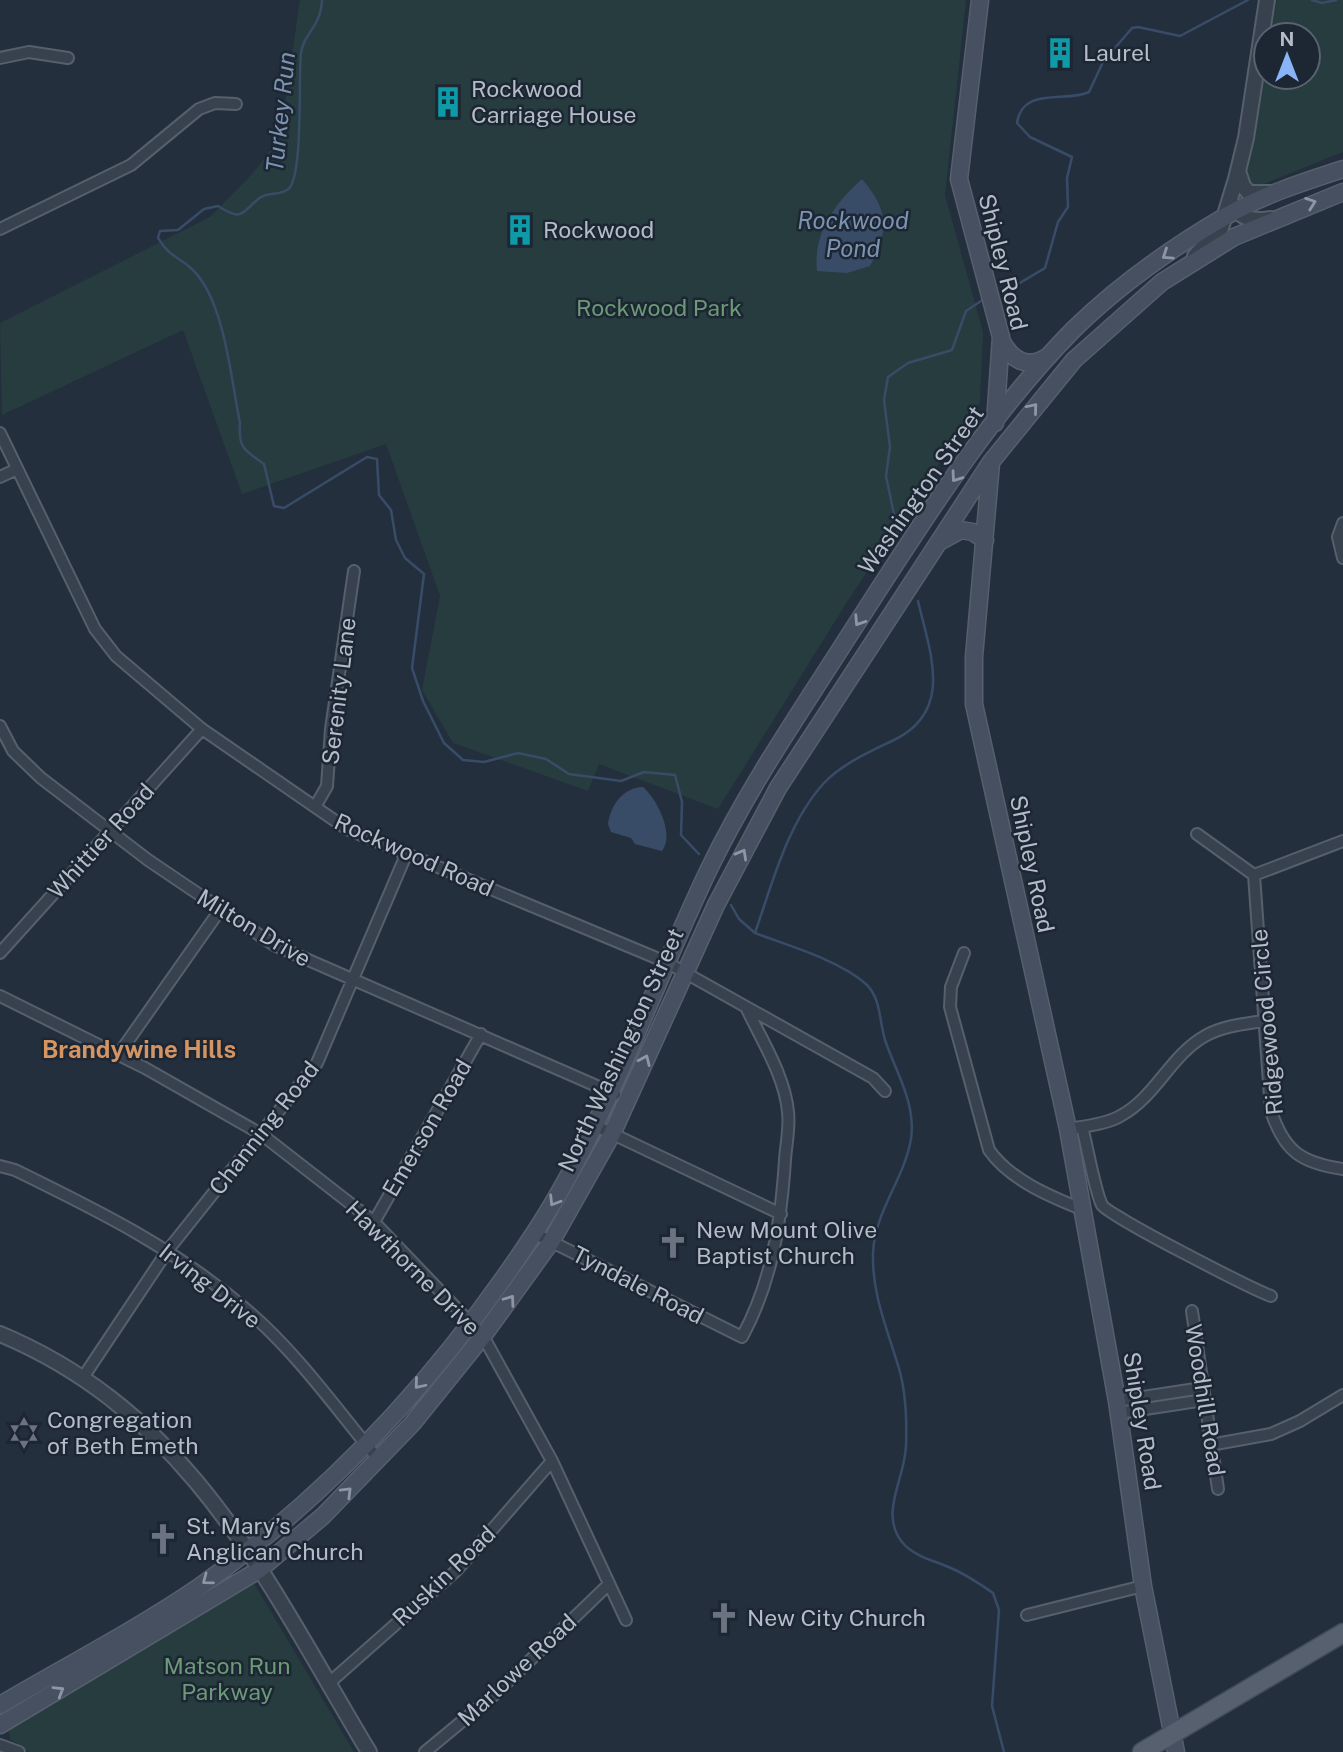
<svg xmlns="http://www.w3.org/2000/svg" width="1343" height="1752" font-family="'Public Sans',sans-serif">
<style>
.green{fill:#263c3f}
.water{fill:#394c67}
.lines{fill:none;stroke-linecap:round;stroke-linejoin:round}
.stream{stroke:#394c67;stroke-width:2.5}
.minor-casing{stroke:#565f6c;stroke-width:14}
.tertiary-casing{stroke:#565f6c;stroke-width:18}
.secondary-casing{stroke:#565f6c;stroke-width:19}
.primary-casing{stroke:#414a57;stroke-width:21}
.minor{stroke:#38414e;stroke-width:10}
.tertiary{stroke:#38414e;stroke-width:14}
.secondary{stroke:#465061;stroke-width:16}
.primary{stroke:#56606e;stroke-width:18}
.oneway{stroke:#8e96a5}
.labels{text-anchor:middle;stroke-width:5;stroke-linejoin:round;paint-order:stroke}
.poi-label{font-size:23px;fill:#b4bcc9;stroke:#1d2633;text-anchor:start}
.street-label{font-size:23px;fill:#b4bcc9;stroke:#1d2633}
.park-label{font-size:23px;fill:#6b9a76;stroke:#1d2633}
.water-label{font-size:24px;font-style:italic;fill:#7c92b1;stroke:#1d2633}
.neighbourhood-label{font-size:24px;font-weight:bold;fill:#d59563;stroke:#1d2633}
</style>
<rect width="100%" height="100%" fill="#242f3e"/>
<path class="green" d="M300,0H966L945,195L983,332L980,402L847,602L718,809L599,764L588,791L453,743L422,690L440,596L386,444L242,494L183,330L2,415L0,323L210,217L254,172L280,137Z
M1277,0H1343V152L1254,188L1248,184L1245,170L1255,130L1266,52V77H1308V35H1270Z
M252,1580L354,1752H29L10,1739L9,1726Z"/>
<path class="water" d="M862,179C889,210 889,231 870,266L847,273L817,271C813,233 835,203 862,179Z
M643,787C657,799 675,834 662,851L635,844L631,838L611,832L608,824C611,804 623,788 643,787Z"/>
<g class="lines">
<path class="stream" d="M322,0C321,27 303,34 301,53C298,76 304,181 287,190C278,196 266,191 257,200C239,216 241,220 218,206L204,209L178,230L160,231L158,238C171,259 179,256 193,270C225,302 231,380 240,423C238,448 244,450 264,464L274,506L284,508L367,457L377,459L379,495L391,510L396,540L405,558L424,574L412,668L423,701L444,743L463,760L484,762L518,753L546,759L569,774L621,781L644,772L675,775L682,802L681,835L699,854
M1312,0L1322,3L1336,0
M1003,293L1045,268L1058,222L1068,207L1067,178L1072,157L1030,137L1017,123C1022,86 1066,103 1089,92L1103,62L1132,28L1138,27L1180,36L1248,0
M899,538L886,476L890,447L884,400L888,377L908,363L952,350L966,311L981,301
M918,601C930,653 955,712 892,741C869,752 842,764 824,783C788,822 772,884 755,933C789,946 839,960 866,984C882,999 879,1024 886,1043C897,1074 916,1104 911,1139C904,1180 874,1212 873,1254C872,1293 886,1326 897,1362C906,1388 907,1419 906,1446C905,1479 879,1513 902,1542C914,1557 936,1561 953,1569C967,1575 980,1584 993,1593L999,1610L992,1706L1004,1752
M731,905L739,919L755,933"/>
<defs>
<path id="minor" d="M0,58L29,52L68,58
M0,229L131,165L199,109L215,103L236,104
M0,433L95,629L116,656L202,729L347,829L666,962L873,1078L885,1091
M0,477L17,469
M1343,523L1338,537L1343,558
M0,726L13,751L41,778L148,860L274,945L615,1094
M315,807L327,786L331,729L354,571
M1197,834L1254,875L1271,1111C1284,1151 1301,1163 1343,1169
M1254,875L1343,841
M0,953L202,729
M964,953L951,987L950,1007L989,1150C1010,1180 1051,1197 1084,1210
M0,996L145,1068L261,1134L374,1222L483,1336L552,1461L626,1620
M118,1055L220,910
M594,1125L781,1214
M1082,1127C1087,1145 1095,1192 1102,1205C1107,1215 1252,1289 1271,1296
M1074,1128C1089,1126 1110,1123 1122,1115C1156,1096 1171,1055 1205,1036C1222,1026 1244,1024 1263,1021
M0,1166L15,1170C99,1211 176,1249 248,1311C298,1354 337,1410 379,1460
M374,1222L481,1034
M534,1233L742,1337C772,1282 781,1222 785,1160C786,1145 790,1127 788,1112C785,1076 761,1039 746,1007
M1192,1311L1218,1489
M82,1379L168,1250L317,1063L406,855
M1117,1401L1202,1388
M1119,1413L1204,1400
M1210,1445L1271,1434L1300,1421L1343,1395
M1027,1615L1143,1586
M328,1684L457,1570L552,1461
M0,1745L19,1752
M425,1752L495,1694L608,1585"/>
<path id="tertiary" d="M1238,171L1243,186L1249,193H1271
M1231,203C1239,218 1254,222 1270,219
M1195,256L1221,228L1236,179L1246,138L1267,0
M0,1334C193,1415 268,1584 369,1752"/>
<path id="secondary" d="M980,0L959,179L1001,337L995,423
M1001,340C1011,359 1026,370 1047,357
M991,463L974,657V704L1068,1129L1117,1401L1143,1586L1176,1752
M941,541L961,530L973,532L985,540
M0,1705C66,1666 136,1630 199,1587C334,1492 447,1367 537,1229C609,1117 652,988 709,869C749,786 801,711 850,634C918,529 986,418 1074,329C1118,286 1173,247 1226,216C1263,195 1303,182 1343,169
M0,1725L259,1570L323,1516L412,1424L483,1336L551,1242L612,1134L716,905L778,788L991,462L1074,360L1162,282L1234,237L1343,192"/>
<path id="primary" d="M1142,1752L1343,1633"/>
</defs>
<use href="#minor" class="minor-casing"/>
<use href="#tertiary" class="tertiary-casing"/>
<use href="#secondary" class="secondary-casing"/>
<use href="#primary" class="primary-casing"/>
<use href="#minor" class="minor"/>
<use href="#tertiary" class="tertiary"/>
<use href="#secondary" class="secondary"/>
<use href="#primary" class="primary"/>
</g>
<defs><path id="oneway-chevron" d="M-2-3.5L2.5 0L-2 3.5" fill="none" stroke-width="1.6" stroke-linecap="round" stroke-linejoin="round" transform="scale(1.75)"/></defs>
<g class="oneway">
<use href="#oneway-chevron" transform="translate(1311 203) rotate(-20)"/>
<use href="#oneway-chevron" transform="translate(1167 255) rotate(146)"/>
<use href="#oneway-chevron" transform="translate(1033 408) rotate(-50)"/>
<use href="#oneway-chevron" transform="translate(956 477) rotate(125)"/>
<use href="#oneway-chevron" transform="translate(859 621) rotate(123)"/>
<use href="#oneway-chevron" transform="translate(742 854) rotate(-61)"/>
<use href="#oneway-chevron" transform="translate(645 1060) rotate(-66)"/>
<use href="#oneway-chevron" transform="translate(554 1201) rotate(122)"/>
<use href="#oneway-chevron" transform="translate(510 1300) rotate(-54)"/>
<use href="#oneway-chevron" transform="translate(419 1384) rotate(130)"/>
<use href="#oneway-chevron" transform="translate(347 1492) rotate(-45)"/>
<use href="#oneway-chevron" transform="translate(207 1580) rotate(143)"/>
<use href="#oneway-chevron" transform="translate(59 1691) rotate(-31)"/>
</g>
<defs>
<symbol id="building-bare" viewBox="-9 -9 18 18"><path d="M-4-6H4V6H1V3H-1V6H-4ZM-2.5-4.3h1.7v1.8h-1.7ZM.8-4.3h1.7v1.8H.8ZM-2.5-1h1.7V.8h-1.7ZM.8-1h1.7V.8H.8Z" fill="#0f9aa8" stroke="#1d2633" stroke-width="2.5" paint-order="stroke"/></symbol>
<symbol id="church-bare" viewBox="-9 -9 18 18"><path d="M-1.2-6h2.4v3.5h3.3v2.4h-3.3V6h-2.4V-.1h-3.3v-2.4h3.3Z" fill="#6b7280" stroke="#1d2633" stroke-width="2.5" paint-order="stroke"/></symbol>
<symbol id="synagogue-bare" viewBox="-9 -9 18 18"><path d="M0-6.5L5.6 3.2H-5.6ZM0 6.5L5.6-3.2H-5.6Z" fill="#6b7280" stroke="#1d2633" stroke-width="2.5" paint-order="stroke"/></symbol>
</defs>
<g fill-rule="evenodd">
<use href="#building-bare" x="1038" y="31" width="44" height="44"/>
<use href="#building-bare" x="426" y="80" width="44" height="44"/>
<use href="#building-bare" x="498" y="208" width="44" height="44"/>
<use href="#church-bare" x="651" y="1221" width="44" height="44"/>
<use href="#synagogue-bare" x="2" y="1411" width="44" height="44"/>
<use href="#church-bare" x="141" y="1517" width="44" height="44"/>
<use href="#church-bare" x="702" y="1596" width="44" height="44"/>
</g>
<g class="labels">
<g class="poi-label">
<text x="1083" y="61">Laurel</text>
<text x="471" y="97">Rockwood<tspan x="471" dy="26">Carriage House</tspan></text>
<text x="543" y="238">Rockwood</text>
<text x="696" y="1238">New Mount Olive<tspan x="696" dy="26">Baptist Church</tspan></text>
<text x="47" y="1428">Congregation<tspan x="47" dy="26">of Beth Emeth</tspan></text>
<text x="186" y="1534">St. Mary’s<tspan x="186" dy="26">Anglican Church</tspan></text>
<text x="747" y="1626">New City Church</text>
</g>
<g class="street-label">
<text transform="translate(1003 262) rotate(76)" y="8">Shipley Road</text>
<text transform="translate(921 490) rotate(-55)" y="8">Washington Street</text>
<text transform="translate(339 691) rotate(-83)" y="8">Serenity Lane</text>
<text transform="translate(101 841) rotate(-48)" y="8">Whittier Road</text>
<text transform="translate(414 855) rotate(24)" y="8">Rockwood Road</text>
<text transform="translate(1032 864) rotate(78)" y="8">Shipley Road</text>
<text transform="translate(254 928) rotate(31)" y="8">Milton Drive</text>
<text transform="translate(1267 1022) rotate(-95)" y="8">Ridgewood Circle</text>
<text transform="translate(621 1050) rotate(-65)" y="8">North Washington Street</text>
<text transform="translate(264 1128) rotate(-52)" y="8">Channing Road</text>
<text transform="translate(427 1128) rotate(-60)" y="8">Emerson Road</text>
<text transform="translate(413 1268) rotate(45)" y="8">Hawthorne Drive</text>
<text transform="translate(638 1285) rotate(27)" y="8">Tyndale Road</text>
<text transform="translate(210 1286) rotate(38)" y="8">Irving Drive</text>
<text transform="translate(1205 1400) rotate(81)" y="8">Woodhill Road</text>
<text transform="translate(1142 1421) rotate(81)" y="8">Shipley Road</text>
<text transform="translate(444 1576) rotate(-44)" y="8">Ruskin Road</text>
<text transform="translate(517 1670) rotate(-43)" y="8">Marlowe Road</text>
</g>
<g class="park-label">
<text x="659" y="316">Rockwood Park</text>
<text x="227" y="1674">Matson Run<tspan x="227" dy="26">Parkway</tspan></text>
</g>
<g class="water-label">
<text transform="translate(281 112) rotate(-84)" y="8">Turkey Run</text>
<text x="853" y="229">Rockwood<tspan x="853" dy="28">Pond</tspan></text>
</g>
<g class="neighbourhood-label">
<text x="139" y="1058">Brandywine Hills</text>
</g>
</g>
<g transform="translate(1287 56)"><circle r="33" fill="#1d2633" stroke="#59626f" stroke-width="2"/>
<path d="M0-5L12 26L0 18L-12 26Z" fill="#8ab4f8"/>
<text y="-10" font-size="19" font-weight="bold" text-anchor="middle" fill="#b4bcc9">N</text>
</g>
</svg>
